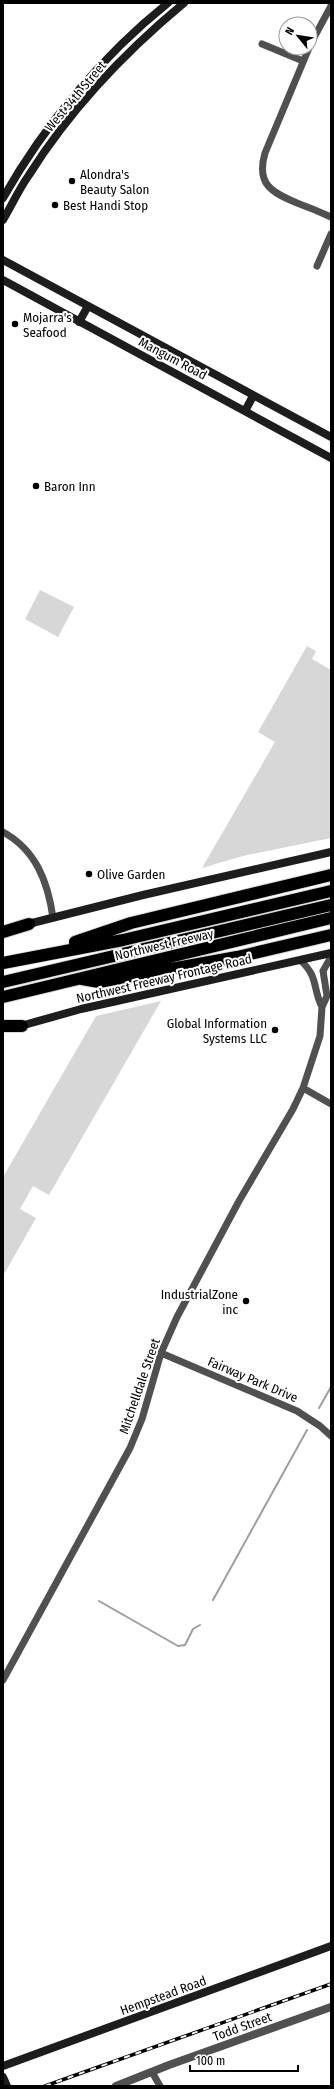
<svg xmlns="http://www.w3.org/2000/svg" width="334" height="2089" font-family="'Fira Sans Condensed',sans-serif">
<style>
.green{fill:#d7d7d7}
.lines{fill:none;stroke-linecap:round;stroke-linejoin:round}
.stream{stroke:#9e9e9e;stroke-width:2}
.motorway-casing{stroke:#dbdbdb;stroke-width:14}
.minor{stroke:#505050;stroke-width:7}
.tertiary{stroke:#505050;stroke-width:8}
.secondary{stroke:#1d1d1d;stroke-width:8}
.motorway{stroke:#000;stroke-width:12}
.rail-casing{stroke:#000;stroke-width:3.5}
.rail{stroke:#fff;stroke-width:2;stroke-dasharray:6;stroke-linecap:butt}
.poi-dot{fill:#000;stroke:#fff;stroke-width:1.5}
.labels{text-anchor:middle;stroke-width:4;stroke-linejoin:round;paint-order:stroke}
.street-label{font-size:13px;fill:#000;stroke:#fff}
.poi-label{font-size:13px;fill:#000;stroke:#fff;text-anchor:start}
</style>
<rect width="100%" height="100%" fill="#fff"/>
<path class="green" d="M40,590L74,607L58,637L25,619Z
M307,646L316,651L312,659L331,670V838L243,856L202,868L275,742L258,732Z
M161,1001L49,1195L33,1186L20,1209L36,1218L3,1276V1177L96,1016Z"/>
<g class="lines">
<path class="stream" d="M319,1408L331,1387
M213,1600L307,1430
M99,1601L178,1646L185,1645L193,1629L200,1625"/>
<defs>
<path id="motorway" d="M3,932L29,924
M75,942L131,923L331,875
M3,963L123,940L331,891
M82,979L99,982L237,957L331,935
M3,982L331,905
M3,997L331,918
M3,1026H22"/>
</defs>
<use href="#motorway" class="motorway-casing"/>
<path class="minor" d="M262,44L303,61
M310,45L331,6
M309,48L265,153C256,184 271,192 297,203C308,207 320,212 331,217
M317,266L331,234
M3,832C36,850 48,882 53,918
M300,960C319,977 312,987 322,1007
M303,1088L331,1104
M161,1353L297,1411L320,1426L331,1436
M3,1680L130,1448L142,1419L161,1353L177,1317L239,1201L293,1109L303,1088L320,1036L322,1007L327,996L323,971L331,957
M152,2072L160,2086"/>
<path class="tertiary" d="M116,2086L169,2065L331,2007"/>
<path class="secondary" d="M3,198C45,124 102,56 168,3
M3,220C12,205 19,189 29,175C70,110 125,52 184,3
M3,260L331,437
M3,280L331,458
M79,322L88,306
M245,411L253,396
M24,925L143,895L331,852
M17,1027L81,1009L331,953
M3,2066L331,1946
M3,2077L7,2086"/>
<use href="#motorway" class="motorway"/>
<defs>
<path id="rail" d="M45,2086L331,1984"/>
</defs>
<use href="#rail" class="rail-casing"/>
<use href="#rail" class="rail"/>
</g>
<g class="poi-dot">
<circle cx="72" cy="181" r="4"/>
<circle cx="55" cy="205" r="4"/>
<circle cx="15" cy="324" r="4"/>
<circle cx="36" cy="486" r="4"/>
<circle cx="89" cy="874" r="4"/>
<circle cx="275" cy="1030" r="4"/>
<circle cx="246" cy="1301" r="4"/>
</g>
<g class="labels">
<g class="street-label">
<text transform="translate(75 96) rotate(-50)" y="5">West 34th Street</text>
<text transform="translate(173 358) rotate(28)" y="5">Mangum Road</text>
<text transform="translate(164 944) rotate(-13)" y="5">Northwest Freeway</text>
<text transform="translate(164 978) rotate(-13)" y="5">Northwest Freeway Frontage Road</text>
<text transform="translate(253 1379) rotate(23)" y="5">Fairway Park Drive</text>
<text transform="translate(139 1386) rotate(-71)" y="5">Mitchelldale Street</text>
<text transform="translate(163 1995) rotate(-20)" y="5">Hempstead Road</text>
<text transform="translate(242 2026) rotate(-20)" y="5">Todd Street</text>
</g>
<g class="poi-label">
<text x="80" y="179">Alondra's<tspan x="80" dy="15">Beauty Salon</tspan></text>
<text x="63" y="210">Best Handi Stop</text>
<text x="23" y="322">Mojarra's<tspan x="23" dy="15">Seafood</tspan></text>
<text x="44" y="491">Baron Inn</text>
<text x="97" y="879">Olive Garden</text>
<text x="267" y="1028" text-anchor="end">Global Information<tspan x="267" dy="15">Systems LLC</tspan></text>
<text x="238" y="1299" text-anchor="end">IndustrialZone<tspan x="238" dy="15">inc</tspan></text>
</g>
</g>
<rect width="334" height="2089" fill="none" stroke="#000000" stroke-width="8"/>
<g transform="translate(298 36) rotate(300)"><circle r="19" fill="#ffffff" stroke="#999999"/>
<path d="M0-3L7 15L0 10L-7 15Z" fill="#000000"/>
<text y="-6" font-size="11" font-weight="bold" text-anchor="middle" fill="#000000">N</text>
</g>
<path d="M190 2065v6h108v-6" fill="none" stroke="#000000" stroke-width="2"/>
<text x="196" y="2065" font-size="12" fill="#000000" stroke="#ffffff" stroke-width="3" paint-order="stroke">100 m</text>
</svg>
